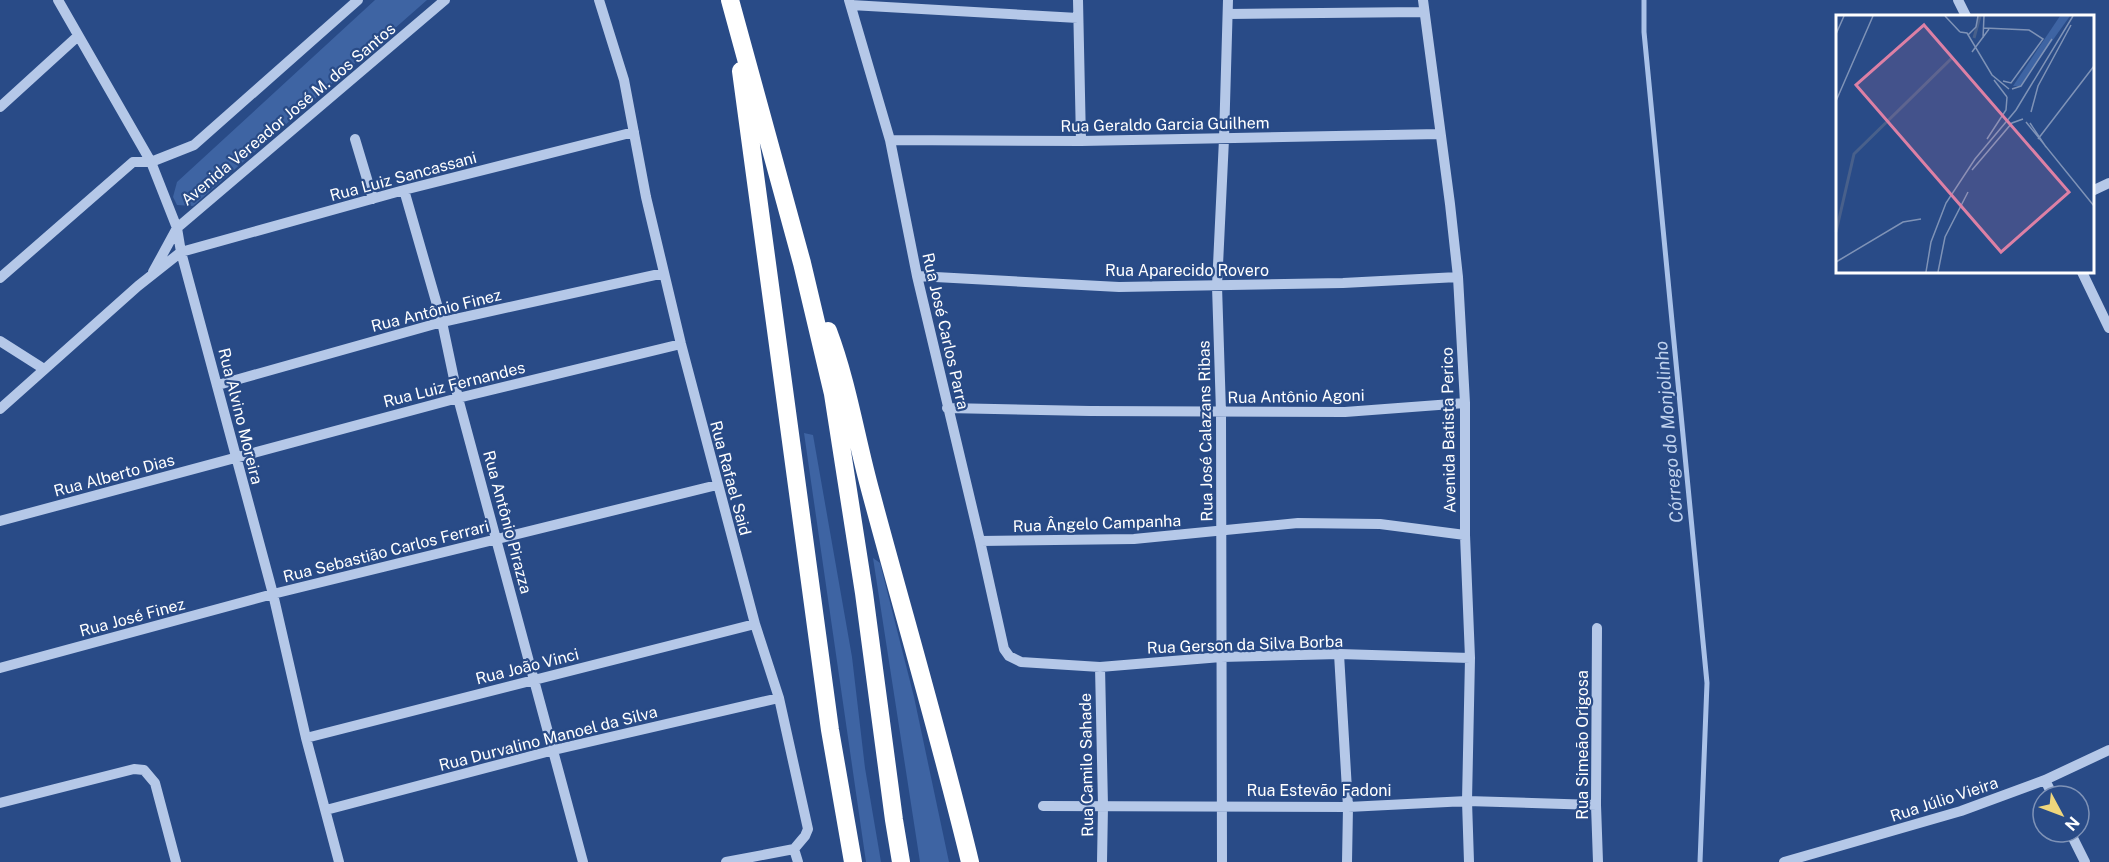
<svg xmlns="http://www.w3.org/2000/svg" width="2109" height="862" font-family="'Public Sans',sans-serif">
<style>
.green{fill:#3e64a3}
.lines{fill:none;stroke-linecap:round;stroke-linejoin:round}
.stream{stroke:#aac2e8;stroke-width:5}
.minor{stroke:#b5c8e8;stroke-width:10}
.highway{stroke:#fff;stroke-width:18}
.labels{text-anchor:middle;stroke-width:4.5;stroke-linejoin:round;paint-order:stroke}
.street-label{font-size:16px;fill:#fff;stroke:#294b87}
.water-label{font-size:18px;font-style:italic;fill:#c1d3ef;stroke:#294b87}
.inset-river{fill:none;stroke:#48608b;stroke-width:3}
.inset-road{fill:none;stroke:#7f93b7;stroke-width:1.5}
.view{fill:#dd80a5;fill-opacity:0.15;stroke:#dd80a5;stroke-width:3}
.inset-edge{fill:none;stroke:#fff;stroke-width:3}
</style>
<rect width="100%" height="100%" fill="#294b87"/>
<path class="green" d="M375,0H427L193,206L177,205L173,197L177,182Z
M804,433L813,435L852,657L865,768L881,862H866Z
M873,558L880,563L914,697L949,862H920Z"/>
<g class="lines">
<path class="stream" d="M1644,0V32L1707,683L1700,862"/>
<path class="minor" d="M58,0L151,162L177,228L181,252L273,594L306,738L339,862
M599,0L624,80L646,197L681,344L755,624L779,698L808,829L805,836L794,849L726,862
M849,0L890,140L917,276L980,541L1004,649L1009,656L1021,662L1100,667L1221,657L1339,654L1470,658
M1078,0L1081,141
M1423,0L1450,204L1458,277L1465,403V535L1470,658L1467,801L1469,862
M1958,0L1966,16
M851,5L1078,18
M1228,14L1424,12
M0,107L78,36
M355,139L373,199
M890,140L1081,141L1440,134
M404,190L442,322L458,398L583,862
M2092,191L2109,183
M153,272L177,228L445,0
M2082,272L2109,328
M917,276L1119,287L1343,283L1458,277
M0,278L133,162H151L194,145L358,0
M0,341L44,369
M218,385L442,322L664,273
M947,408L1090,411L1345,412L1465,403
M0,409L138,286L181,252L404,190L634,132
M0,521L458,398L681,344
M980,541L1134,539L1298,523L1380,524L1465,535
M1597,628L1596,805L1598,862
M1339,654L1348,807L1347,862
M1100,667L1103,806L1102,862
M0,668L273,594L717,485
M306,738L755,624
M2045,780L2053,796
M0,803L134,769L144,770L155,783L176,862
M1043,806L1348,807L1467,801L1596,805
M326,810L554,750L779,698
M2070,832L2085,862
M794,849L798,862
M1222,862L1221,412L1217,286L1224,139L1228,0
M1784,862L1961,811L2045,780L2109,750"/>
<path class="highway" d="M730,0L802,263L833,394L864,593L894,820L901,862
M741,71L830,730L853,862
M828,331C848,384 856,439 871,493C904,616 940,738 970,862"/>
</g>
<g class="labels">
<g class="street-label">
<text transform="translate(288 114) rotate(-40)" y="6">Avenida Vereador José M. dos Santos</text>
<text transform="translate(1165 124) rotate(-1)" y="6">Rua Geraldo Garcia Guilhem</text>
<text transform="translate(403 176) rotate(-15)" y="6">Rua Luiz Sancassani</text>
<text x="1187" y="276">Rua Aparecido Rovero</text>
<text transform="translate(436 310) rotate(-14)" y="6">Rua Antônio Finez</text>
<text transform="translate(946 331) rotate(77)" y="6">Rua José Carlos Parra</text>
<text transform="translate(454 384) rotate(-14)" y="6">Rua Luiz Fernandes</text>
<text transform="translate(1296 396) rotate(-1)" y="6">Rua Antônio Agoni</text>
<text transform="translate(241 416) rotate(76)" y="6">Rua Alvino Moreira</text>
<text transform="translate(1448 430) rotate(-91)" y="6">Avenida Batista Perico</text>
<text transform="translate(1205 431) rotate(-91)" y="6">Rua José Calazans Ribas</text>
<text transform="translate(114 475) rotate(-15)" y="6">Rua Alberto Dias</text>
<text transform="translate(731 478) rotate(75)" y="6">Rua Rafael Said</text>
<text transform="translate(508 522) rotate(75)" y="6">Rua Antônio Pirazza</text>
<text transform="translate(1097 523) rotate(-2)" y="6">Rua Ângelo Campanha</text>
<text transform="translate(386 551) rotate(-14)" y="6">Rua Sebastião Carlos Ferrari</text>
<text transform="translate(132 617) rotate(-15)" y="6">Rua José Finez</text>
<text transform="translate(1245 644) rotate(-2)" y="6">Rua Gerson da Silva Borba</text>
<text transform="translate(527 666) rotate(-14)" y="6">Rua João Vinci</text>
<text transform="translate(548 738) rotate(-14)" y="6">Rua Durvalino Manoel da Silva</text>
<text transform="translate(1582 745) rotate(-90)" y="6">Rua Simeão Origosa</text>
<text transform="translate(1086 765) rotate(-91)" y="6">Rua Camilo Sahade</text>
<text x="1319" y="796">Rua Estevão Fadoni</text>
<text transform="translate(1944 799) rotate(-18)" y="6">Rua Júlio Vieira</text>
</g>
<g class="water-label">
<text transform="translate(1669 432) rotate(-95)" y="6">Córrego do Monjolinho</text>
</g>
</g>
<g transform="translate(1836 15)">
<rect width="258" height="258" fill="#294b87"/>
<path d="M224,1H234L184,71H177Z" fill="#3e64a3"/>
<path class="inset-river" d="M138,23L144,1M0,217L18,139L117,42"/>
<path class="inset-road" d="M109,1L124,17M148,13L193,15L207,24L175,68L167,66M124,17L131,18L156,60L173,74M0,19L8,1M132,20L140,12L142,1M147,23L148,1M136,37L153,14M158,65L171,82M176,74L185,71L216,24M0,86L37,1M195,97L202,71L235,10M190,107L258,191M194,108L210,132M151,124L170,95L171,82M202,124L258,51M136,155L176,108L187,104M0,247L67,207L85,204M90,257L95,227L110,188L139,144L180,95L237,1M102,257L109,222L132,177"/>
<path class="view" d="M88,10L233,177L165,237L20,70Z"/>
<rect width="258" height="258" class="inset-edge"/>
</g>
<g transform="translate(2061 814) rotate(131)"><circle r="28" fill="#294b87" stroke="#7f93b7" stroke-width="1.5"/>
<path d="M0-4.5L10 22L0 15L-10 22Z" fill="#efd67c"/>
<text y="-9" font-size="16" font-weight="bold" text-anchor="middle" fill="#ffffff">N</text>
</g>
</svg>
